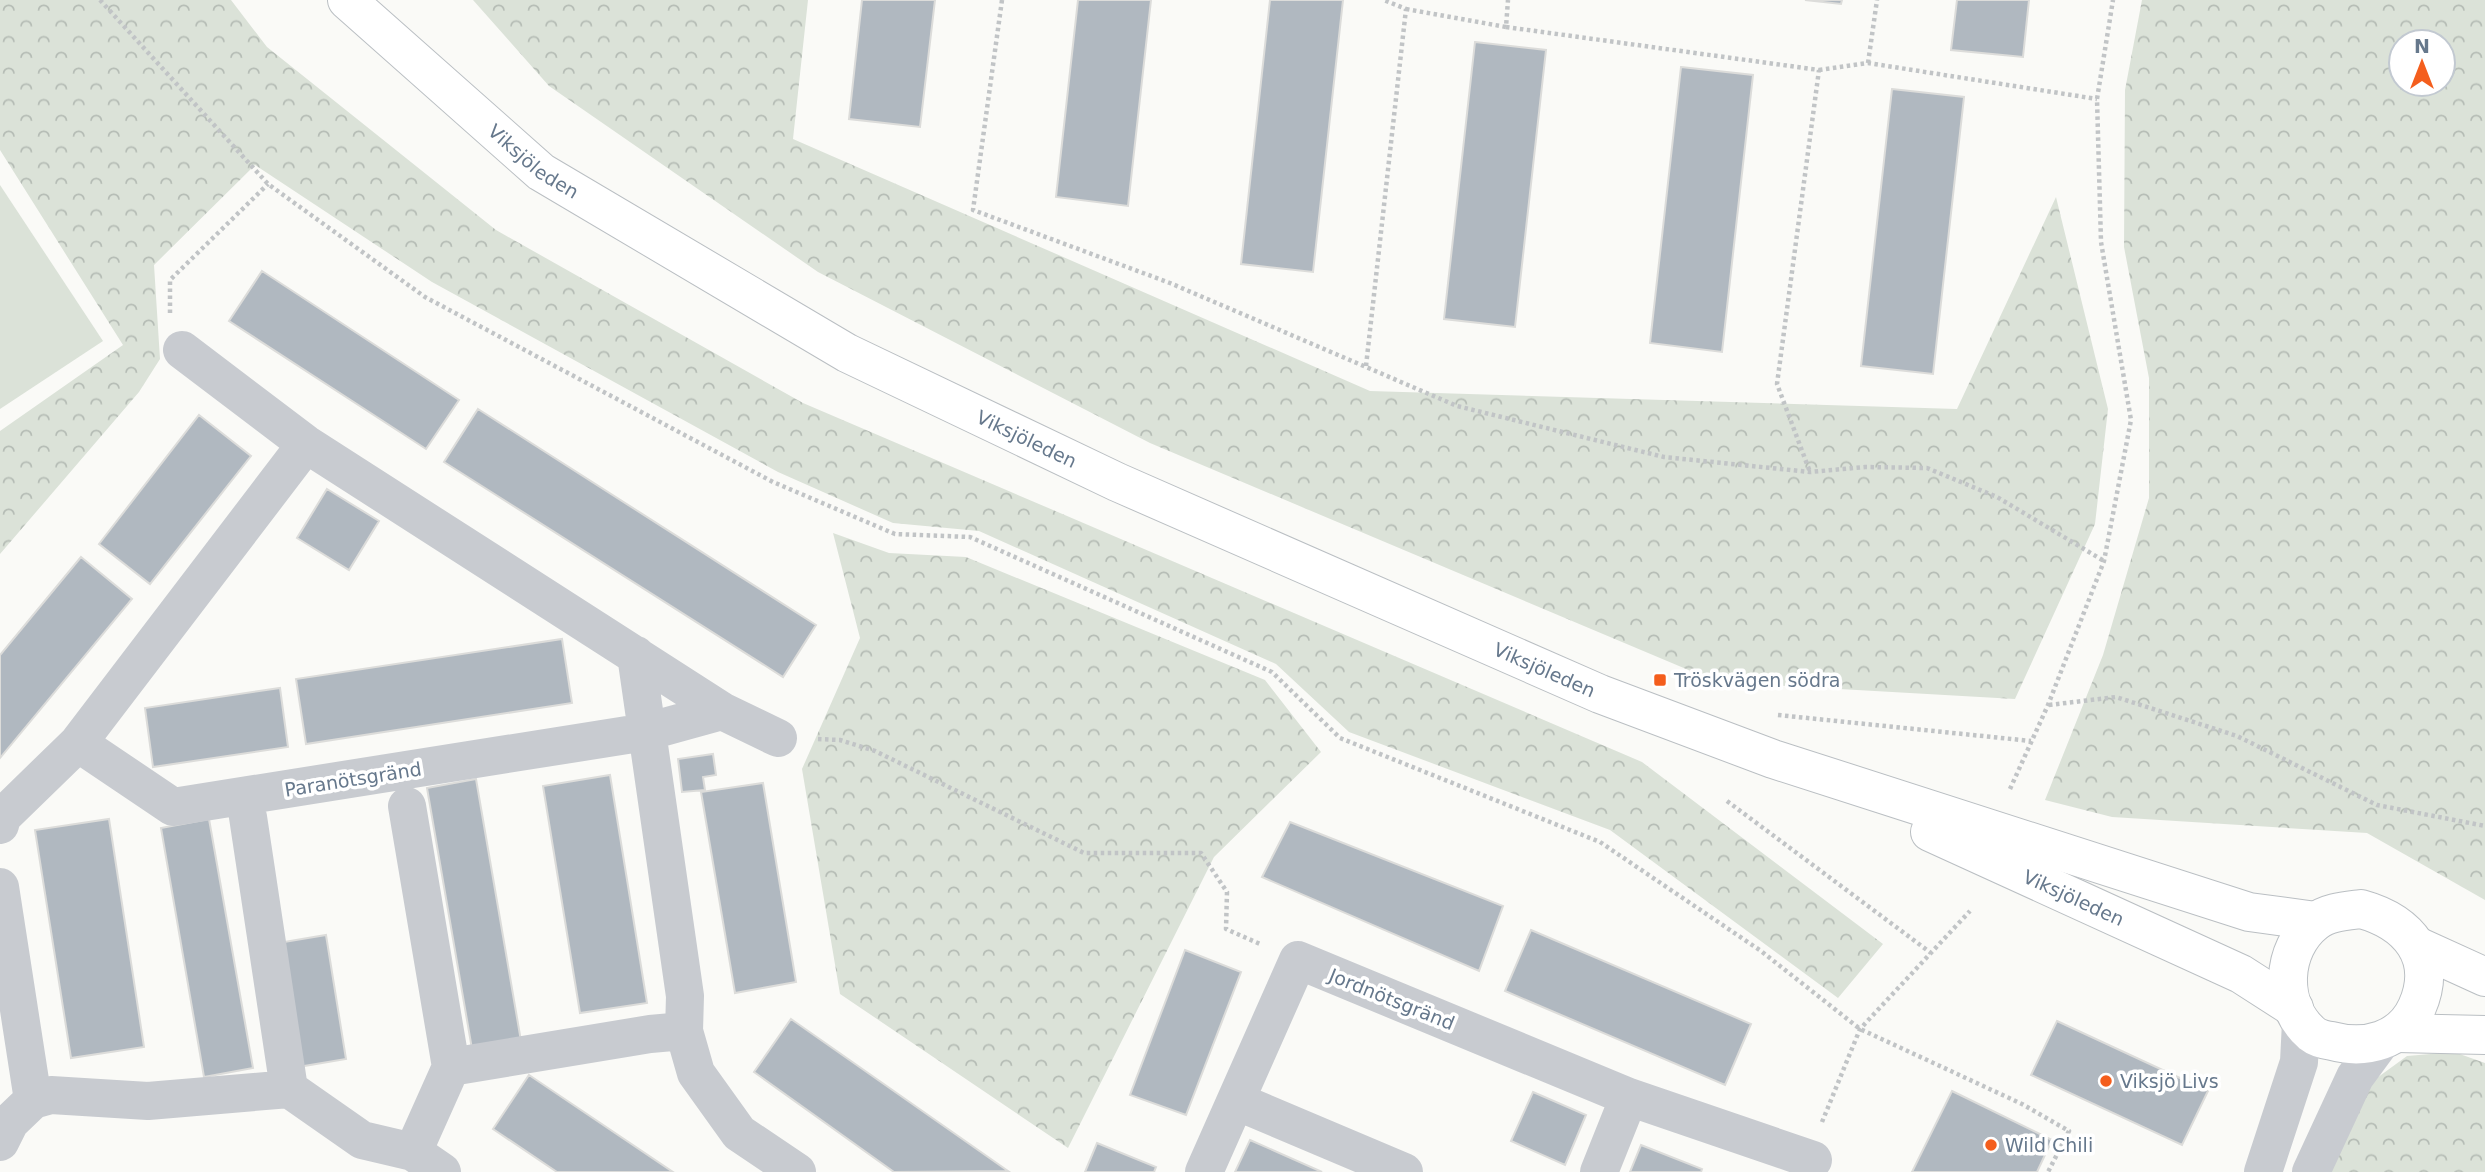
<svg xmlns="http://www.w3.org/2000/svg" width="2485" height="1172" font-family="'DejaVu Sans',sans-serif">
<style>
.forest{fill:url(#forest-crowns);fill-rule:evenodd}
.pitch{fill:#dbe2d8}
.building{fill:#b0b8c0;stroke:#dcdcda;stroke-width:2}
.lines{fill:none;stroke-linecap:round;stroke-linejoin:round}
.major-casing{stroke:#babfc3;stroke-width:40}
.path{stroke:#c1c4c6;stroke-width:4.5;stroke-dasharray:3.5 3.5;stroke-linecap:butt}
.minor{stroke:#c8cbd0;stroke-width:38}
.major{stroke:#fff;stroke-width:38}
.poi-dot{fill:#f45e1d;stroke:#fff;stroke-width:2.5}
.labels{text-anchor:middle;stroke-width:7;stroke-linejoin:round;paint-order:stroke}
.street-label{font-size:19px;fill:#66788c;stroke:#fff}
.poi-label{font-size:19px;fill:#66788c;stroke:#fff;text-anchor:start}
</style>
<defs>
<pattern id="forest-crowns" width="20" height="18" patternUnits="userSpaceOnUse" patternTransform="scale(1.75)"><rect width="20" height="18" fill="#dbe2d8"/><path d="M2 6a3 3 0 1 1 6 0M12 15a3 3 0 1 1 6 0" fill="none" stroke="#b5bcb5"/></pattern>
</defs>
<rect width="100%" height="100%" fill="#fafaf7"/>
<path class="forest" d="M0,0H231L267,47L496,230L803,403L1642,762L1883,944L1838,998L1610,830L1349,732L1276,664L979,531L893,523L778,472L432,282L255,165L154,265L160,359L139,392L0,554V431L123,345L0,150Z
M473,0H808L793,139L1370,391L1957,409L2056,197L2108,409L2095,524L2015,699L1717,682L1150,443L818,272L549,86Z
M2142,0H2485V900L2367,833L2112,817L2045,800L2103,655L2149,498V378L2124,247L2125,90ZM2401,42H2443V84H2401Z
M833,533L889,553L966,557L1265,680L1321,752L1214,857L1068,1148L840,994L802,769L860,638Z
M2454,1052L2485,1063V1172H2329L2370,1083L2407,1056Z"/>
<path class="pitch" d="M0,185L103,341L0,409Z"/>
<path class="building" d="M862,0H935L920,127L849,119Z
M1078,0H1151L1128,206L1056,197Z
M1270,0H1343L1313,272L1241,264Z
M1805,0H1842L1841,4Z
M1957,0H2029L2023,57L1951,50Z
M1475,42L1546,50L1515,327L1444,319Z
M1681,67L1753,75L1722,352L1650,343Z
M1892,89L1964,97L1933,374L1861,366Z
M262,271L459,400L426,449L229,321Z
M478,409L816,625L783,677L444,462Z
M199,415L251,456L150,584L99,544Z
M327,489L379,521L349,570L297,538Z
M81,557L132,599L0,758V655Z
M562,639L572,703L306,744L296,679Z
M280,688L288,747L153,767L145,708Z
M713,754L716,775L703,777L705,790L682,792L678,759Z
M610,775L647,1003L580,1013L543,786Z
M476,779L521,1041L472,1049L427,788Z
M763,783L796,982L735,993L701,792Z
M109,819L144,1047L71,1058L35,830Z
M209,819L253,1068L204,1077L161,828Z
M1290,822L1503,906L1479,971L1262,877Z
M1531,930L1751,1024L1725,1085L1505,991Z
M326,935L346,1059L298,1067L278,943Z
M1185,950L1241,972L1186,1115L1130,1095Z
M791,1019L1008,1171L894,1172L754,1072Z
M2057,1021L2208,1091L2182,1145L2031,1075Z
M529,1075L673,1172H557L493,1129Z
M1952,1091L2052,1140L2037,1172H1912Z
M1533,1092L1586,1115L1565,1165L1511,1141Z
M1250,1140L1322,1172H1235Z
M1097,1143L1156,1167L1154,1172H1085Z
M1641,1145L1702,1169L1701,1172H1630Z"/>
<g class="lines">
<defs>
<g id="major">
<path id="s1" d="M347,0L541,172L847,353L1117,482L1600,694L1773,759L2249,912L2316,921"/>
<path id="s2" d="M1930,832L2241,974L2294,1008"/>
<path d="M2361,909C2408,922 2439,957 2417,1007C2402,1041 2365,1050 2332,1041C2325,1040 2317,1038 2312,1034C2278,1005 2281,949 2315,922C2328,912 2345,911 2361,909Z"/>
<path d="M2417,946L2485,977"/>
<path d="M2397,1033L2485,1035"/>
</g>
</defs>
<use href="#major" class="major-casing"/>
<path class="path" d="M100,0L268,184L425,297L773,482L895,534L970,537L1272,672L1340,738L1600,842L1761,951L1860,1029L2022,1104L2069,1131L2048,1172
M1002,0L973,210L1170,283L1457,406L1664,457L1810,472L1865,467L1927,468L1997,497L2104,561
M1406,9L1506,27L1508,0
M1506,27L1819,70L1777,384L1810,472
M1868,63L1877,0
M1819,70L1868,63L2097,99
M170,313V280L268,184
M1366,366L1406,9L1384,0
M2049,705L2116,697L2237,736L2377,805L2485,826
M1778,715L2031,741
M818,739L840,740L875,751L1084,853H1201L1227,892L1226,929L1260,944
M2010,789L2048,705L2104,561L2131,420L2101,242L2097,99L2113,0
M1727,801L1931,953
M1822,1122L1860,1029L1970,911"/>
<path class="minor" d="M182,350L306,444L722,711L778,738
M78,743L173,807L646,732L722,711
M407,806L451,1067L413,1152
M248,817L289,1089
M0,825L2,817L78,743L306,444
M0,887L33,1100
M684,1031L696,1073L739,1133L797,1172
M451,1067L650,1034L684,1031L685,996L636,655
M289,1089L362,1140L413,1152L442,1172
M1236,1101L1404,1172
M0,1142L10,1122L33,1100L51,1095L148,1101L289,1089
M1204,1172L1298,960L1629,1097L1813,1160
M1599,1172L1629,1097
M2263,1172L2299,1062L2301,1022
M2311,1172L2355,1077L2380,1043"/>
<use href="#major" class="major"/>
</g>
<g class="poi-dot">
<rect x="1653" y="673" width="14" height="14" rx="3.5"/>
<circle cx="2106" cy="1081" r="7"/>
<circle cx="1991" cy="1145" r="7"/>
</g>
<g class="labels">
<g class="street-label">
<text dy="7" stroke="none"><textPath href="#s1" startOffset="247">Viksjöleden</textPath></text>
<text dy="7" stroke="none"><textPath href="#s1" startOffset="814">Viksjöleden</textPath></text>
<text dy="7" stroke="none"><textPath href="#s1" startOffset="1381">Viksjöleden</textPath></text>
<text transform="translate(353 779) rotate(-9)" y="7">Paranötsgränd</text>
<text dy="7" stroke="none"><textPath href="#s2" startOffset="158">Viksjöleden</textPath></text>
<text transform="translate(1392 999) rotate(22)" y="7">Jordnötsgränd</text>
</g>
<g class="poi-label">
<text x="1674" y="687">Tröskvägen södra</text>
<text x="2120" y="1088">Viksjö Livs</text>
<text x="2005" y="1152">Wild Chili</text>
</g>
</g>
<g transform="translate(2422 63)"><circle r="33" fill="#ffffff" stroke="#c2c9d1" stroke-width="2"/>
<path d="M0-5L12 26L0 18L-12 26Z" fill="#f45e1d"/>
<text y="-10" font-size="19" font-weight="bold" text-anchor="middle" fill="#66788c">N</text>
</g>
</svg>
